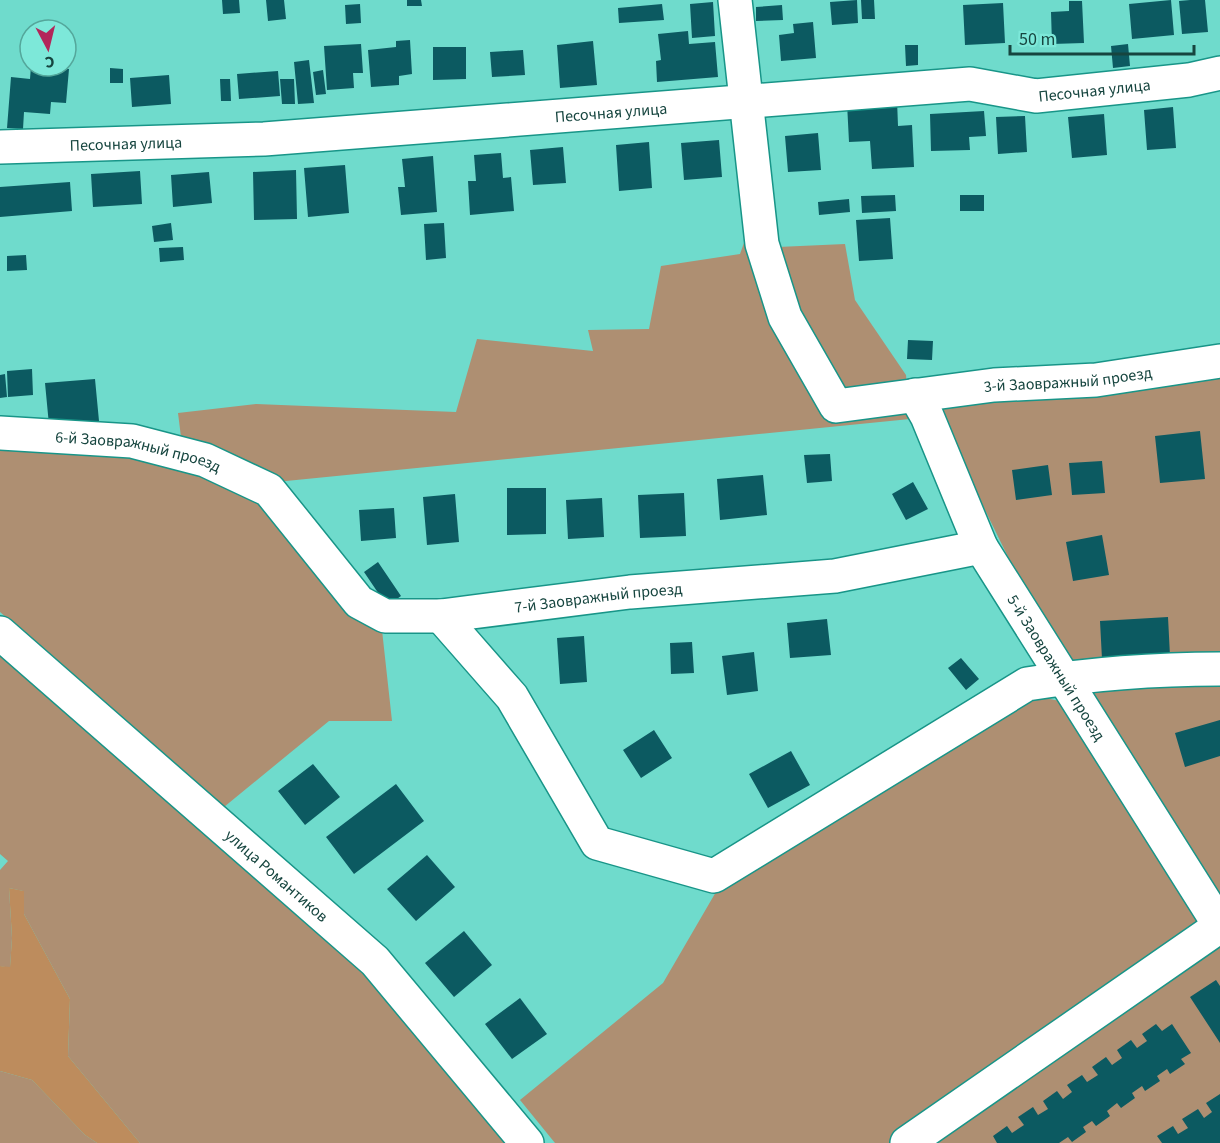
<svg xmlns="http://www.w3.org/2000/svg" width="1220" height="1143" font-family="'Source Sans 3',sans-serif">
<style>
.green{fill:#ae8f72}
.forest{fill:#bd8c5d}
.building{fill:#0c5a61}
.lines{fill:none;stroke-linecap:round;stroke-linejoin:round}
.minor-casing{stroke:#189588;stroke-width:36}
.minor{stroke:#fff;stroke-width:33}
.labels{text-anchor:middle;stroke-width:6;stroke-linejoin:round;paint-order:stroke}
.street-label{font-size:16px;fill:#16453f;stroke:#7de8d9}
</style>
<rect width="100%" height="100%" fill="#6fdbcc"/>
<path class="green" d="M749,229L778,247L845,244L855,300L906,375L910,419L276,482L381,621L392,721H329L224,807L0,612V439L180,462L181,437L178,413L256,404L456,412L477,339L593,351L588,330L649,329L661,266L740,254Z
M1220,367V909L1065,673L932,402Z
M0,650L366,967L510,1143H140L68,1056L70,999L24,914L23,891L9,888L12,938L10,968L0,966V870L8,861L0,854Z
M1044,698L1066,702L1220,936V1143H555L520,1100L663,983L720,885L1024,699Z
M0,1071L32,1080L85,1135L97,1143H0Z"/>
<path class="forest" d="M9,888L24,891V914L70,999L68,1056L140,1143H97L85,1135L32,1080L0,1071V966L10,967L12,938Z"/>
<path class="building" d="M222,0H239L240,13L223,14Z
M266,0H284L286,19L268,21Z
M407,0H421L422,6H407Z
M857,0L858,23L832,25L830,2Z
M861,0H874L875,19H862Z
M1171,0L1174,35L1132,39L1129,4Z
M1190,0H1205L1208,32L1182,34L1179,1Z
M1069,1H1082L1084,43L1052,44L1051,12L1069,11Z
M713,2L715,36L692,38L690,4Z
M1003,3L1005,43L965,45L963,5Z
M360,4L361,23L346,24L345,5Z
M662,4L664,20L619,23L618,8Z
M782,5L783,20L756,21V7Z
M813,22L816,58L781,61L779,35L794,33L793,24Z
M688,31L689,44L715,42L718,77L657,82L656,61L661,60L658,34Z
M410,40L412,74L399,76V85L371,87L368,50L396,47V41Z
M593,41L597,85L560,88L557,45Z
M361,44L363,73H353L354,88L327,90L324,46Z
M1128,44L1130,66L1113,68L1111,46Z
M905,45H918V65L906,66Z
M433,47H466V79L433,80Z
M523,50L525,75L492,77L490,52Z
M309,60L314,103L298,104L294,62Z
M31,66L69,69L66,103L51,102L50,114L24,112L23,129L7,128L11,77L30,79Z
M110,68L123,69V83H110Z
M323,70L326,94L316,95L313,72Z
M278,71L280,96L239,99L237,74Z
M169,75L171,104L132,107L130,78Z
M220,79H230L231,101H221Z
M280,79H294L295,104H282Z
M897,100L898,126L912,125L914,167L872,169L870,141L849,142L847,103Z
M1173,107L1176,148L1147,150L1144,110Z
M984,111L986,136L969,137L970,150L931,151L930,114Z
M1104,114L1107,155L1072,158L1068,117Z
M1025,116L1027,152L998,154L996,117Z
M818,133L821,170L788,172L785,136Z
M719,140L722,177L684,180L681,143Z
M649,142L652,188L619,191L616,145Z
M563,147L566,183L533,185L530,150Z
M501,153L503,178L511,177L514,211L470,215L468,181H476L474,155Z
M433,156L437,212L401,215L398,187H405L402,159Z
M345,165L349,213L308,217L304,168Z
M296,170L297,219L254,220L253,172Z
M140,171L142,204L93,207L91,174Z
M209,172L212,203L173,207L171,175Z
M70,182L72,211L0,217V187Z
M895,195L896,211L862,213L861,196Z
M960,195H984V211H960Z
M849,199L850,212L819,215L818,202Z
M890,218L893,259L859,261L856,220Z
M171,223L173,240L154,242L152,226Z
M444,223L446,258L426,260L424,224Z
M183,247L184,260L160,262L159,248Z
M26,255L27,270L7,271V256Z
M908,340L933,341L932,360L907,359Z
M32,369L33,395L8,397L7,371Z
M5,374L7,397L0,398V375Z
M95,379L99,421L49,425L45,383Z
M1200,431L1205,479L1160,483L1155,436Z
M830,454L832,481L807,483L804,455Z
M1102,461L1105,493L1072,495L1069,463Z
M1048,465L1052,495L1016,500L1012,470Z
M763,475L767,515L720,520L717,479Z
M913,482L928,509L906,520L892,494Z
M507,488H546V534L507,535Z
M684,493L686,536L640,538L638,495Z
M455,494L459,542L427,545L423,497Z
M602,498L604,537L568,539L566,500Z
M394,508L396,538L361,541L359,510Z
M1102,535L1109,575L1073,581L1066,542Z
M378,562L401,596L387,606L364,572Z
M1168,617L1170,656L1102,659L1100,621Z
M827,619L831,655L790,658L787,623Z
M584,636L587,682L560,684L557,638Z
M692,642L694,673L671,674L670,643Z
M754,652L758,691L727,695L722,656Z
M961,658L979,679L966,690L948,668Z
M1220,720V756L1185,767L1175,733Z
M654,730L672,758L641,778L623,750Z
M791,751L810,785L768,808L749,774Z
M313,764L340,797L305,825L278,791Z
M396,784L424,821L354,874L326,837Z
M427,855L455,887L416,921L387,889Z
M464,931L492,965L454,997L425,963Z
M1216,980L1220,986V1043L1190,997Z
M520,998L547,1034L512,1059L485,1024Z
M1156,1024L1162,1031L1172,1024L1191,1053L1181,1059L1185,1064L1170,1074L1167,1069L1157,1076L1160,1081L1145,1091L1142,1086L1132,1093L1135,1098L1121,1108L1117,1103L1107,1111L1110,1116L1096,1126L1092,1121L1083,1127L1086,1132L1072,1142L1068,1137L1059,1143H997L993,1136L1007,1126L1012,1133L1024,1125L1018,1117L1033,1107L1038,1115L1048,1109L1043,1101L1057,1091L1063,1099L1072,1092L1067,1085L1082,1075L1087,1082L1098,1075L1092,1067L1106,1057L1112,1065L1122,1058L1117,1050L1131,1040L1137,1048L1147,1041L1142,1034Z
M1220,1094V1143H1162L1157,1136L1173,1126L1178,1134L1188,1128L1182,1119L1198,1109L1204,1118L1212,1112L1206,1103Z"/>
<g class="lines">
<defs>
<g id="minor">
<path id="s1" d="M735,0L762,244L785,317L836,406L994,385L1096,380L1220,361"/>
<path id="s2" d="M0,147L264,139L970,84L1036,96L1189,80L1220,73"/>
<path id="s3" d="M915,395L927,416L981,547L1220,926"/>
<path id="s4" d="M0,433L132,441L205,460L269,490L359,602L385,616H441L630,592L835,576L981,547"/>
<path d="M441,616L512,697L597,843L714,876L1027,684C1090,674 1156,669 1220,669"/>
<path id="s5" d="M0,633L375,961L527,1143"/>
<path d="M907,1143L1220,926"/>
</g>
</defs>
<use href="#minor" class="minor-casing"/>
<use href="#minor" class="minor"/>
</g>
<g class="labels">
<g class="street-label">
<text dy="6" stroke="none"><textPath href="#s2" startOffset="1098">Песочная улица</textPath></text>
<text dy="6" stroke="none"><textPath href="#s2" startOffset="612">Песочная улица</textPath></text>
<text dy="6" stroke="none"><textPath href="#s2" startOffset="126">Песочная улица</textPath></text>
<text dy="6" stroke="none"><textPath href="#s1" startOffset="658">3-й Заовражный проезд</textPath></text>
<text dy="6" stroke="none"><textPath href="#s4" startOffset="140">6-й Заовражный проезд</textPath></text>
<text dy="6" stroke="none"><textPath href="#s4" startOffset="666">7-й Заовражный проезд</textPath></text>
<text dy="6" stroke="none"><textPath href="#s3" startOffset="308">5-й Заовражный проезд</textPath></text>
<text dy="6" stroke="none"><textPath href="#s5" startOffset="368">улица Романтиков</textPath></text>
</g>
</g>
<g transform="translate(48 48) rotate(173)"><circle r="28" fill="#7de8d9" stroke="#54a79b" stroke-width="1.5"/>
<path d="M0-4.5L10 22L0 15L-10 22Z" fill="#b3255a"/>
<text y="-9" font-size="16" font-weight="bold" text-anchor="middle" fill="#16453f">С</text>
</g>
<path d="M1010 45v9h184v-9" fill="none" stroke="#16453f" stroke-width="3"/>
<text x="1019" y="45" font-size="18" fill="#16453f" stroke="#7de8d9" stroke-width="4.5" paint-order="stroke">50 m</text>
</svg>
